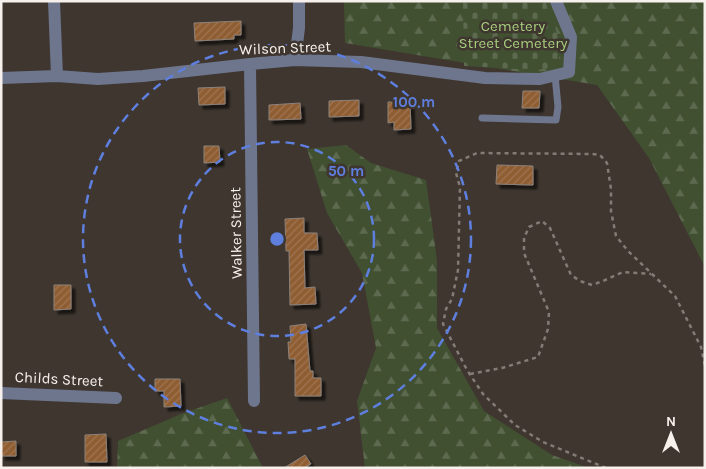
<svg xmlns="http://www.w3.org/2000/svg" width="706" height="469" font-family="Karla,sans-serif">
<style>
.forest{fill:url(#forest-firs)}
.cemetery{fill:url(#cemetery-stones)}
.building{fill:url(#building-hatch);stroke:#8d827b;filter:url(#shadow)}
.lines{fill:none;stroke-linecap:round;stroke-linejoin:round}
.path{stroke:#837c76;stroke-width:2.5;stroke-dasharray:4 4;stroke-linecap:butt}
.lane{stroke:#6e768e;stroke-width:7}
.street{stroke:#6e768e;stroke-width:12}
.ring{fill:none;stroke:#5e7fde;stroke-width:2.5;stroke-dasharray:9 6}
.labels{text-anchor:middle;stroke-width:5;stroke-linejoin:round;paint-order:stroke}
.park-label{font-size:15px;fill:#a7cf7d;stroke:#3e362f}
.street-label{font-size:15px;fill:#f7f1ed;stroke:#3e362f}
.centre{fill:#5e7fde;stroke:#3e362f;stroke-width:2.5}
.ring-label{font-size:15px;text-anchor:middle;font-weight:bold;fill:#5e7fde;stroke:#3e362f;stroke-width:5;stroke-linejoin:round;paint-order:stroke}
</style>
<defs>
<pattern id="forest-firs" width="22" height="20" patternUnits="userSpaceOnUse" patternTransform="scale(1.25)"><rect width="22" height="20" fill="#415031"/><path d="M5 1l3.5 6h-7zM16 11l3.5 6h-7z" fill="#5d6a4f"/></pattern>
<pattern id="cemetery-stones" width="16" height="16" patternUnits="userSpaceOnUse" patternTransform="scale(1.25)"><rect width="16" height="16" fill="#415031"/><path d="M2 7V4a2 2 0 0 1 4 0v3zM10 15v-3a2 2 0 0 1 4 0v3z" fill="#5d6a4f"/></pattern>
<pattern id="building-hatch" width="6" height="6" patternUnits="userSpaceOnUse" patternTransform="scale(1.25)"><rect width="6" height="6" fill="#8f5d33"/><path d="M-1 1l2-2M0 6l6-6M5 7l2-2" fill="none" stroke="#a07551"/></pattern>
<filter id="shadow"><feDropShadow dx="4" dy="4" stdDeviation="1" flood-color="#0009"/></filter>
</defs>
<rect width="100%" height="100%" fill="#3e362f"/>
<path class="forest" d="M344,1H705V267L649,158L597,85L345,43Z
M346,145L371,163L426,180L437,260V328L484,411L552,455L589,468H365L357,401L376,348L362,273L327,213L307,149Z
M227,398L263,468H117L118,441L181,414Z"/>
<path class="cemetery" d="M463,1H545L556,30L561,50L558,61L550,68L536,70L464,66Z"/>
<path class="building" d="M241,21V35H234V39L195,41L194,23Z
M225,87V104L199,105L198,88Z
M523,91H540L539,108H522Z
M359,100V116L329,117V101Z
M388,102H410L411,129L394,130V122L388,123Z
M300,103L301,119L269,120V105Z
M204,146H219L220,162L204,163Z
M497,165L533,166V185L496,184Z
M304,218V233H317L318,250H304L305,288L315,287L316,304L290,305L289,251H286L285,219Z
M54,285H71V309L54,310Z
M306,324L310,371H313V378H321V396H295V359H289L288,342H291L290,326Z
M155,379H180L181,406L164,407V391H155Z
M106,434L107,462H85V435Z
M16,441V456H1V442Z
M305,455L311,464L304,468H284Z"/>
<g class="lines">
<path class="path" d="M470,374L502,368L538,357L548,329L549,312L524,253V238L529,227L542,221L550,228L571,275L580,281L592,285L603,281L623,272L651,274
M606,468L543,442L515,425L483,394L467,370L443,324L446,309L452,299L458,270L460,187L456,173L459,161L477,153L592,154L600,155L607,163L611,189V211L616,236L628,251L675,296L701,347L705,366"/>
<path class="lane" d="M482,118L556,120L558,107L555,75"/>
<path class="street" d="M54,1L57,76
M295,60L299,28V1
M250,64L254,401
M1,78L57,76L98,79L143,76L250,64L295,60L361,62L485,78L540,79L569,72L571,37L556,1
M1,393L116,398"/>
</g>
<g class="ring">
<circle cx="277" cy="239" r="97"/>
<circle cx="277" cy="239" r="194"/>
</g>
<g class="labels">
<g class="park-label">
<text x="513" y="31">Cemetery<tspan x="513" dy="17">Street Cemetery</tspan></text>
</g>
<g class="street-label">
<text transform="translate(285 48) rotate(-2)" y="5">Wilson Street</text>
<text transform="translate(236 233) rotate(-91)" y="5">Walker Street</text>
<text transform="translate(59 379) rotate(3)" y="5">Childs Street</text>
</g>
</g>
<circle cx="277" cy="239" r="8" class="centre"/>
<g class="ring-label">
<text x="414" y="107">100 m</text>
<text x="346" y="176">50 m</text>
</g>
<rect width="706" height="469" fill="none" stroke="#f7f1ed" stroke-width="5"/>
<g transform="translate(671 434)" stroke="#3e362f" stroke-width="4" paint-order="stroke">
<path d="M0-4L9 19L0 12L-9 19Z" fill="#f7f1ed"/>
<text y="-8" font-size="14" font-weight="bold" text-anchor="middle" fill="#f7f1ed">N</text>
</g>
</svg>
